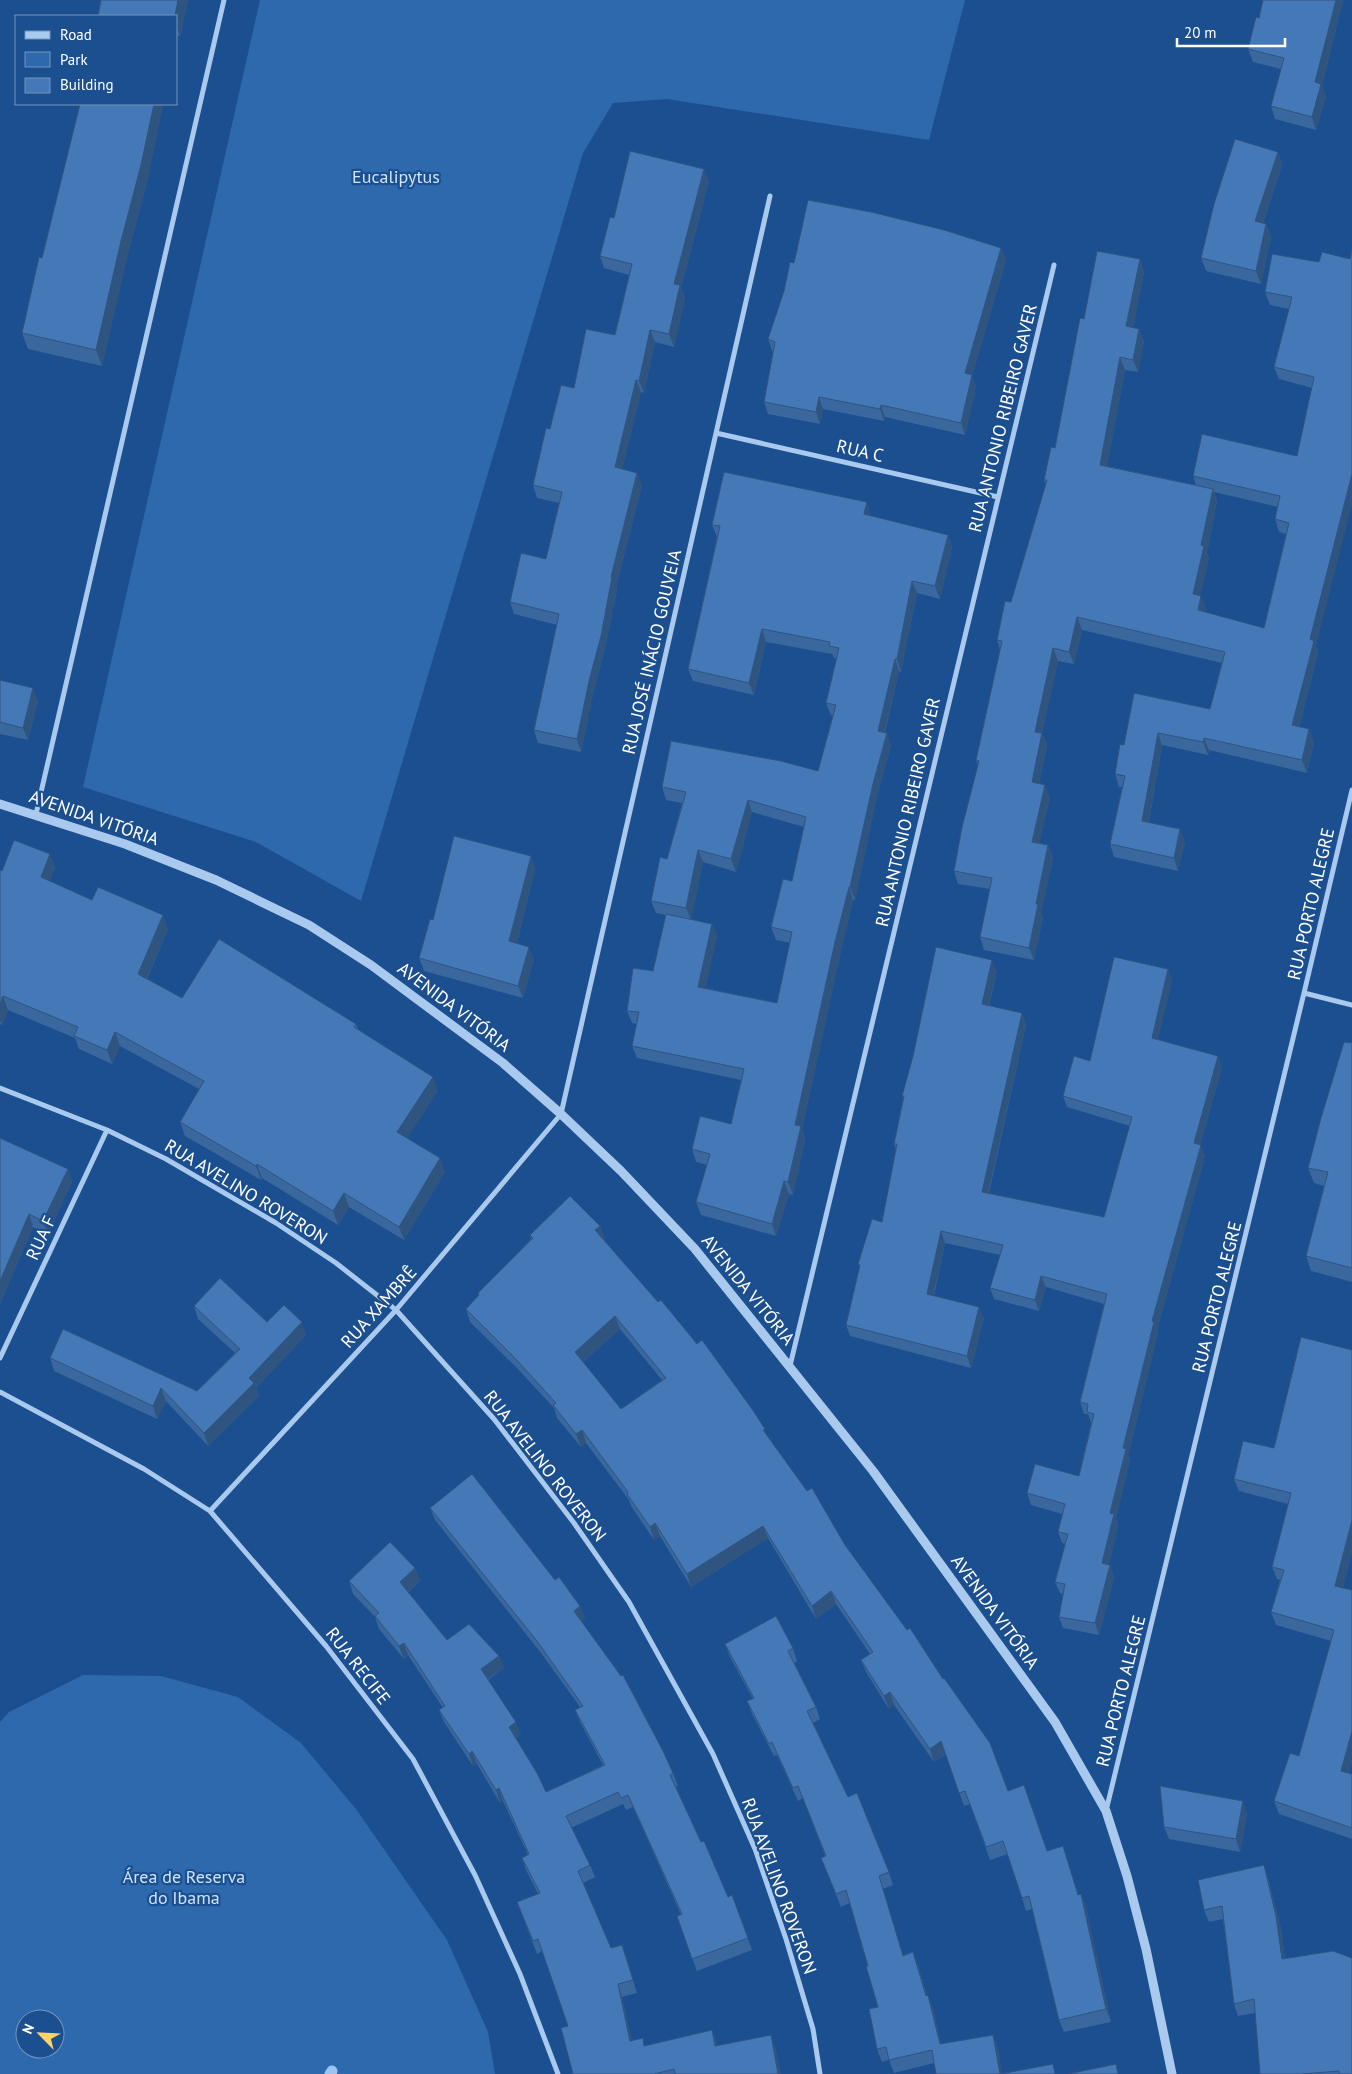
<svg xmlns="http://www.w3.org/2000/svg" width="1352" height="2074" font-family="'PT Sans',sans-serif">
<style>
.green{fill:#2e69ad;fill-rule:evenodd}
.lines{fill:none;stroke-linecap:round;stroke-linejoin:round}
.stream{stroke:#9cc4f0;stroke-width:11}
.minor{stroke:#a9c9ee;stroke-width:5}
.tertiary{stroke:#a9c9ee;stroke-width:9}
.wall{fill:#3a679d;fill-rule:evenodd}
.shaded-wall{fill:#305480}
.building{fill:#4478b7;stroke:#305480;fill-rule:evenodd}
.labels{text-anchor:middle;stroke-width:4.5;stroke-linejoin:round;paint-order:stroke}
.park-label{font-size:18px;fill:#cfe3fa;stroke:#1b4f8f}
.street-label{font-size:18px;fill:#fff;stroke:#1b4f8f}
</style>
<rect width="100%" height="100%" fill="#1b4f8f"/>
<path class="green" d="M260,0H965L929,140L667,99L613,103L583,153L361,901L256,842L83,787Z
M83,1675L161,1676L238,1697L301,1743L356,1809L447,1940L488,2032L495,2074H0V1722L9,1712ZM25,2019H55V2049H25Z"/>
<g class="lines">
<path class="stream" d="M330,2074L332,2071"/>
<path class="minor" d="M716,433L998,497
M36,814L224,0
M1304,993L1352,1005
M0,1088L107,1130L166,1159L276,1223L336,1263L396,1310L494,1419L574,1523L629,1602L713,1754L755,1849L786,1939L813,2029L820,2074
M0,1358L107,1130
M790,1366L1054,265
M0,1392L144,1469L210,1511L326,1646L413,1759L475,1875L520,1974L558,2074
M210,1511L396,1310L561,1114L770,196
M1106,1811L1304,993L1352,790"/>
<path class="tertiary" d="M0,804L125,844L216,880L309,925L371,965L503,1063L561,1114L621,1171L695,1249L873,1471L1055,1722L1106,1811L1127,1876L1146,1949L1172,2074"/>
</g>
<path class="wall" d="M188,0L180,36L177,35L176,40V16Z
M1263,0H1343L1322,86L1326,96L1316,130L1275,119L1271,106L1281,69L1253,62L1248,49L1259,18Z
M80,104H163L147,182L127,257L102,366L28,349L22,333L42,258Z
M1278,152L1282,165L1263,223L1266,224L1271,237L1261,284L1206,271L1201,258Z
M704,169L709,181L681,288L685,298L674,347L655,342L644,393L641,392L622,469L642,485L616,587L617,590L605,648L593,694L581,752L538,743L534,730L557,625L514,614L510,602L546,559L559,503L537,498L533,485L550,429L574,388L615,335L629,275L604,268L600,256L614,218Z
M1001,248L1006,260L972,376L976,387L965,435L885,417L884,421L823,409L820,424L768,414L764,402L773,352L772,351L768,339L794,263Z
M1140,259L1144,272L1133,328L1139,329L1144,341L1138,372L1125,370L1107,466L1196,485L1193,476L1297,456L1312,388L1279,379L1274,367L1289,309L1270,305L1265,292L1319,262L1316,646L1318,653L1299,727L1309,729L1314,742L1307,773L1209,750L1208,755L1162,745L1149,822L1185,842L1178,871L1114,857L1110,844L1122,787H1119L1115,774L1124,745L1210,709L1222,663L1082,630L1074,664L1058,661L1042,733L1047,746L1039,784L1050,798L1039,843L1048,845L1053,858L1041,912L1043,917L1034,960L984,950L980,937L990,889L958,884L954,871L978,766L976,760L1000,649L997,640L1011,602L1046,485L1044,480L1055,448L1084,319ZM1214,492L1278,507L1275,519L1279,532L1286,534L1264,628L1205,612L1206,608L1200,596L1209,558L1207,553L1217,501Z
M871,515V516L948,535L952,547L940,599L917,593L901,672L899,671L885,733H887L891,746L877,796L855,900H853L840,955L802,1129L805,1139L793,1195L789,1194L776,1236L701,1215L696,1202L707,1165L696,1162L692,1149L731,1124L741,1080L637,1058L632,1046L637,1024L632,1023L627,1011L653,971L666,915L656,913L651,901L667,859L682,803L666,800L662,787L818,771L833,716L831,715L826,703L837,659L834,658L832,654L766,642L754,695L693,681L688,669L717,537L712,525ZM752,812L804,827L792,881L771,927L776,940L790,943L777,1003L705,988L717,936L712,924L691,919L703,862L736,872Z
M0,680L38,701L28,740L0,734Z
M531,856L535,869L517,943L534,959L523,998L424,971L419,958L433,920Z
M55,867L49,881L92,900L168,929L147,979L182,998L356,1024L358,1029L438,1091L407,1138L445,1172L404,1240L349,1207L338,1225L262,1178L261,1180L185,1136L180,1122L199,1089L120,1046L112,1064L79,1049L75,1038L8,1010L2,1025L0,1024V870L2,871Z
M1168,969L1172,980L1158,1039L1222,1068L1200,1145L1205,1156L1157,1330L1158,1333L1128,1456L1130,1460L1116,1519L1118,1526L1109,1565H1110L1114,1577L1099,1635L1063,1628L1059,1617L1063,1594L1060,1593L1055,1582L1065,1544L1062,1543L1058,1532L1062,1514L1031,1505L1027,1493L1079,1476L1091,1423L1088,1414H1084L1080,1402L1104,1304L1046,1287L1039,1311L994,1299L990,1288L1000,1255L945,1243L934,1296L984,1318L971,1368L850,1336L846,1325L860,1267L858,1264L882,1222L896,1149L894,1144L903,1099L902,1096L997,971L989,1006L1022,1013L1026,1025L989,1193L1104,1217L1130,1126L1067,1107L1063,1096L1090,1061Z
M1352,1041V1282L1311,1271L1306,1256L1324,1186L1314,1183L1308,1168Z
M0,1138L68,1169L72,1182L48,1234L33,1227L0,1304Z
M600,1226L605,1239L603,1240L769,1439L845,1545L1047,1851L1067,1859L1078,1895L1081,1894L1086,1907L1111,2022L1064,2032L1059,2020L1032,1909L1026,1911L1008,1854L990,1860L970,1804L964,1806L946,1754L934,1762L894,1705L889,1709L866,1672L861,1660L870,1654L836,1604L816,1619L768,1538L691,1587L660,1536L654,1540L631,1506L629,1500L586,1443L581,1447L557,1418L554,1408L516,1367L470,1322L466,1309L479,1295L478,1293L531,1239L530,1235ZM620,1329L662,1380L621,1409L583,1362Z
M194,1306L267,1322L306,1335L256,1388L259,1396L208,1446L166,1401L157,1419L54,1371L50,1358L197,1391L235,1353L198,1319Z
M1352,1350V1551L1343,1588L1352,1590V1760L1349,1773L1352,1774V1839L1279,1814L1274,1801L1299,1756L1331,1641L1276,1625L1271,1612L1280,1580L1277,1579L1272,1567L1288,1504L1239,1491L1234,1479L1274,1448Z
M430,1508L555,1580L580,1606L585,1619L581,1621L673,1773L678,1786L676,1787L701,1842L728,1897L732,1895L752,1950L697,1971L677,1916L681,1915L633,1807L626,1810L623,1804L571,1828L590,1865L595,1877L583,1883L611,1948L622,1945L637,1993L622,1997L632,2041L646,2046L712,2030L717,2045L775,2047L781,2074H573L568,2026L542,1951L537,1954L517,1902L538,1894L526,1870L522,1858L528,1855L503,1801L500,1803L477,1764L473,1766L444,1722L439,1710L443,1708L408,1655L404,1659L379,1629L375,1617L353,1594L349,1581L415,1568L420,1580L408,1592L447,1640L499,1656L504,1668L488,1680L521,1734L515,1738L546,1792L603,1765L580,1722L575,1710L580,1707L541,1653L435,1520Z
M725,1644L793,1648L797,1661L794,1663L816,1707L820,1719L813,1723L848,1797L889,1872L893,1885L883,1889L903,1955L913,1952L918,1965L927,1995L933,2008L941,2044L993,2035L998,2048L1002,2074H1057H936L934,2063L894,2073L889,2060L882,2062L877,2049L878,2007L868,1966L850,1903L841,1907L821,1858L825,1856L803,1798L798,1801L777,1755L774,1756L752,1714L747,1701L753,1699L730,1657Z
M1247,1814L1240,1852L1169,1839L1164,1827Z
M1268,1878L1281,1929L1285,1959L1352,2074H1260L1255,2013L1238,2016L1234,2004L1223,1919L1209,1922L1204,1910Z"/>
<path class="shaded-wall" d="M178,0H188L180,36L176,26V16H175Z
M1336,0H1343L1322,86L1326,96L1316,130L1312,117L1315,82Z
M154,104H163L147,182L127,257L102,366L96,350L121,241Z
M1278,152L1282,165L1259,234L1255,221Z
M704,169L709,181L681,288L685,298L674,347L669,334L674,284Z
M1266,224L1271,237L1261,284L1256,271Z
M1001,248L1006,260L972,376L976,387L965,435L961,423L965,373Z
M1140,259L1144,272L1131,339L1126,326Z
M1139,329L1144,341L1138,372L1133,360Z
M650,330L655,342L644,393L639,381Z
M1120,357L1125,370L1105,478L1100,465Z
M636,380L641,392L620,479L615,467Z
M819,397L823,409L820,424L816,412Z
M881,405L885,417L884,421L880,409Z
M637,473L642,485L616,587L617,590L605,648L593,694L581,752L577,739L611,577Z
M1352,474V505L1316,646L1318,653L1296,738L1292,725L1310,639Z
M1213,489L1217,501L1207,553L1209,558L1198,607L1193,594L1201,545Z
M867,502L871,515L869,527L864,514Z
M948,535L952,547L940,599L935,586Z
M912,581L917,593L901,672L897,659Z
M1201,596L1206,608L1202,623L1198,610Z
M1077,617L1082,630L1074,664L1069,652Z
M762,629L766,642L754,695L749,683Z
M1053,648L1058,661L1040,745L1035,732Z
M895,659L899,671L882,743L878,731Z
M33,688L38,701L28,740L23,728Z
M1309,729L1314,742L1307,773L1302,760Z
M887,733L891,746L877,796L855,900L850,887L873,784Z
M1042,733L1047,746L1037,795L1032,782Z
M1158,733L1162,745L1147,833L1142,821Z
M1204,738L1209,750L1208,755L1203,742Z
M1045,785L1050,798L1037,854L1032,842Z
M748,800L752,812L736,872L731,859Z
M1180,829L1185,842L1178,871L1174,858Z
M1048,845L1053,858L1041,912L1043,917L1034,960L1029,948L1036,904Z
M698,850L703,862L691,920L686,908Z
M50,854L55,867L46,891L41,877Z
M531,856L535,869L514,954L509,941Z
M849,887L853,900L840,955L802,1129L805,1139L793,1195L788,1182L795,1125L835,942Z
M163,915L168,929L143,987L138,974Z
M712,924L717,936L703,1000L698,987Z
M529,947L534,959L523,998L518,986Z
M992,960L997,971L986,1016L982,1004Z
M1168,969L1172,980L1156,1049L1152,1038Z
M3,996L8,1010L2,1025L0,1020V1004Z
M1022,1013L1026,1025L986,1203L982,1192Z
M115,1032L120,1046L112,1064L107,1050Z
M1218,1056L1222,1068L1198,1154L1194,1143Z
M433,1077L438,1091L402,1146L397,1132Z
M1201,1145L1205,1156L1157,1330L1158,1333L1128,1456L1130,1460L1116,1519L1118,1526L1107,1575L1102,1563L1110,1513L1123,1448L1152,1321Z
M440,1158L445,1172L404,1240L399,1227Z
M257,1164L262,1178L261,1180L256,1166Z
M68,1169L72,1182L48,1234L43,1221Z
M784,1181L789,1194L776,1236L772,1224Z
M344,1193L349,1207L338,1225L333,1211Z
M29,1214L33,1227L0,1304V1281Z
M600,1226L605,1239L600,1243L595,1230Z
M941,1231L945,1243L931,1306L927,1294Z
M1041,1276L1046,1287L1039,1311L1035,1300Z
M979,1307L984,1318L971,1368L967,1356Z
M615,1316L620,1329L580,1365L575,1352Z
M302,1322L306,1335L256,1388L259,1396L208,1446L204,1433L249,1378Z
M161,1388L166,1401L157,1419L153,1406Z
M765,1429L770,1441L763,1430Z
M582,1430L586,1443L581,1447L576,1434Z
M1352,1520V1551L1340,1599L1335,1586Z
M655,1523L660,1536L654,1540L650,1527Z
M763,1526L768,1538L691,1587L687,1574Z
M1110,1565L1114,1577L1099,1635L1095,1623Z
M415,1568L420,1580L405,1594L400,1582Z
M831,1591L836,1604L816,1619L812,1606Z
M580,1606L585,1619L578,1623L574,1611Z
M404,1643L408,1655L404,1659L399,1646Z
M499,1656L504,1668L485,1681L481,1669Z
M890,1692L894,1705L889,1709L884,1696Z
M516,1722L521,1734L513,1739L509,1727Z
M1352,1731V1760L1346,1783L1341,1771Z
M941,1741L946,1753L934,1762L930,1749Z
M472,1751L477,1764L473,1766L469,1754Z
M499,1788L503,1801L500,1803L496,1790Z
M1243,1801L1247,1814L1240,1852L1236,1839Z
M1264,1865L1268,1878L1281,1929L1287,1972L1282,1959Z
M879,1876L883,1889L907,1968L903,1956Z
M1081,1894L1086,1907L1111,2022L1106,2009Z
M622,1945L627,1957L637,1993L633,1980Z
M913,1952L918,1965L931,2008L926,1996Z
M618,1984L622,1997L635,2053L630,2041Z
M928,1995L933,2008L944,2057L940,2044Z
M712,2030L716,2043L719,2058L715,2046Z
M771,2035L775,2047L781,2074H778Z
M993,2035L998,2048L1002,2074H1000Z"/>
<path class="building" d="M101,0H178L175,16H98Z
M1263,0H1336L1315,82L1321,84L1312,117L1271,106L1284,58L1248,49L1256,17L1259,18Z
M80,104H154L141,165L121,241L96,350L22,333L39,257L42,258Z
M1235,139L1278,152L1255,221L1266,224L1256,271L1201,258L1214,204Z
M630,151L704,169L674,284L680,285L669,334L650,330L639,381L636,380L615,467L637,473L611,577H612L601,636L589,681L577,739L534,730L559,614L510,602L521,553L546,559L562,492L533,485L546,428L550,429L561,385L574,388L586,329L615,335L632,264L600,256L610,217L614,218Z
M808,200L871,212L944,230L1001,248L965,373L972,375L961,423L881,405L880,409L819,397L816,412L764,402L775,342L768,339L784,291L790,262L794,263Z
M1352,249V474L1310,639L1314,641L1292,725L1309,729L1302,760L1204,738L1203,742L1158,733L1142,821L1180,829L1174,858L1110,844L1125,776L1115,774L1120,744L1124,745L1134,693L1210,709L1225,652L1077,617L1069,652L1053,648L1035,732L1042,733L1032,782L1045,785L1032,842L1048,845L1036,904H1038L1029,948L980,937L992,878L954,871L962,827L979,761L976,760L1002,641L997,640L1005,601L1011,602L1047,480H1044L1051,447L1055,448L1080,318L1084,319L1097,251L1140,259L1126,326L1139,329L1133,360L1120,357L1100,465L1213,489L1201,545L1204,546L1193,594L1201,596L1198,610L1264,628L1289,523L1275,519L1280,496L1193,476L1202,434L1297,456L1314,377L1274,367L1292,297L1265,292L1272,254L1319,262L1322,252L1350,259Z
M724,472L867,502L864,514L948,535L935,586L912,581L897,659H895L878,731L887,733L873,784L850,887H849L835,942L795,1125L801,1126L788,1182L784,1181L772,1224L696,1202L710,1154L692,1149L700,1116L731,1124L744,1069L632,1046L639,1012L627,1011L633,968L653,971L666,914L712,924L698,987L777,1003L792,932L771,927L783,879L792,881L806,817L748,800L731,859L698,850L686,908L651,901L660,857L667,859L686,792L662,787L671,741L781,761L818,771L836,705L826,703L839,648L829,646L830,642L762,629L749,683L688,669L720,526L712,525Z
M0,680L33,688L23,728L0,722Z
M454,836L531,856L509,941L529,947L518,986L419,958L430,919L433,920Z
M14,840L50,854L41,877L92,900L98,887L163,915L138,974L182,998L219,939L356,1024L354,1027L433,1077L397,1132L440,1158L399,1227L344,1193L333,1211L257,1164L256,1166L180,1122L204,1081L115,1032L107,1050L74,1036L78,1027L3,996L0,1004V870L2,871Z
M936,947L992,960L982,1004L1022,1013L982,1192L1104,1217L1132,1117L1063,1096L1074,1056L1090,1061L1114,957L1168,969L1152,1038L1218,1056L1194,1143L1201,1145L1152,1321L1154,1322L1123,1448L1126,1449L1110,1513L1114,1514L1102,1563L1110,1565L1095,1623L1059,1617L1065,1584L1055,1582L1068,1534L1058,1532L1065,1504L1027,1493L1035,1464L1079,1476L1094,1414L1087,1412L1088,1404L1080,1402L1107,1294L1041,1276L1035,1300L990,1288L1003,1245L941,1231L927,1294L979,1307L967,1356L846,1325L860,1265L858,1264L872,1219L882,1222L897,1144H894L904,1096H902L913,1056Z
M1352,1041V1268L1306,1256L1328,1172L1308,1168L1321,1118L1344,1042L1351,1043Z
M0,1138L68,1169L43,1221L29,1214L0,1281Z
M570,1196L600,1226L595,1230L658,1302L661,1300L697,1344L702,1340L752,1409L765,1429L763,1430L807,1491L812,1488L845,1545L907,1630L910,1628L943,1679L944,1678L990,1743L1008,1791L1024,1785L1047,1851L1063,1846L1078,1895L1081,1894L1106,2009L1059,2020L1029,1896L1022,1898L1003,1841L986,1847L965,1791L959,1793L941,1741L930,1749L890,1692L884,1696L861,1660L873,1652L831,1591L812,1606L763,1526L687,1574L655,1523L650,1527L627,1494L628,1492L582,1430L576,1434L553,1405L556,1403L512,1355L466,1309L479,1295L478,1293L533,1238L530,1235ZM615,1316L666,1378L621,1409L575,1352Z
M220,1278L267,1322L284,1305L302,1322L249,1378L254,1383L204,1433L161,1388L153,1406L50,1358L63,1329L197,1391L240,1349L194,1306Z
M1301,1337L1352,1350V1520L1335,1586L1352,1590V1731L1341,1771L1352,1774V1828L1274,1801L1290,1753L1299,1756L1334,1630L1271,1612L1284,1570L1272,1567L1291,1493L1234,1479L1243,1441L1274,1448Z
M472,1474L555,1580L559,1577L580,1606L574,1611L621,1676L623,1675L663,1751L673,1773L670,1775L701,1842L704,1841L728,1897L732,1895L748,1938L692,1959L677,1916L682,1914L628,1795L621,1798L618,1792L566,1816L590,1865L578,1871L611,1948L622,1945L633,1980L618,1984L630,2041L643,2038L644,2046L712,2030L715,2046L771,2035L778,2074H675L674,2069L654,2074H573L561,2028L568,2026L538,1939L533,1941L517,1902L540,1893L522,1858L529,1854L499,1788L496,1790L472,1751L469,1754L439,1710L445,1706L404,1643L399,1646L375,1616L379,1613L349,1581L390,1542L415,1568L400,1582L447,1640L469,1624L499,1656L481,1669L516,1722L509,1727L537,1773L546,1792L605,1765L575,1710L583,1706L537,1641L430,1508Z
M776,1616L793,1648L788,1651L816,1707L807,1711L848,1797L857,1793L889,1872L879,1876L903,1956L913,1952L926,1996L928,1995L940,2044L993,2035L1000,2074H936L932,2050L889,2060L886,2047L877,2049L869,2009L878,2007L866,1966H868L846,1890L836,1894L821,1858L826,1856L798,1786L793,1788L772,1742L769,1744L747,1701L754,1698L725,1644Z
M1160,1786L1243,1801L1236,1839L1164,1827Z
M1264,1865L1276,1916L1282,1959L1333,1951L1352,1958V2074H1339V2071L1301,2074H1260L1254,1999L1234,2004L1222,1906L1204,1910L1198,1880Z
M1053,2064L1055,2074H1000Z
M1116,2064L1118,2074H1068Z"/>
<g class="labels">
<g class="park-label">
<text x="396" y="183">Eucalipytus</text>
<text x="184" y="1883">Área de Reserva<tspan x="184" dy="21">do Ibama</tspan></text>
</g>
<g class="street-label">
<text transform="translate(1003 418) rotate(-76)" y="6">RUA ANTONIO RIBEIRO GAVER</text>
<text transform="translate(860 451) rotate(13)" y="6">RUA C</text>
<text transform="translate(652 652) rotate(-77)" y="6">RUA JOSÉ INÁCIO GOUVEIA</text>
<text transform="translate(908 812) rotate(-77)" y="6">RUA ANTONIO RIBEIRO GAVER</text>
<text transform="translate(94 818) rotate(19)" y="6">AVENIDA VITÓRIA</text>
<text transform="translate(1311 904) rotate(-77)" y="6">RUA PORTO ALEGRE</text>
<text transform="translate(454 1007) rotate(37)" y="6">AVENIDA VITÓRIA</text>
<text transform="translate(246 1192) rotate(31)" y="6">RUA AVELINO ROVERON</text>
<text transform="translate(41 1238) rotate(-65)" y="6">RUA F</text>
<text transform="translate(748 1290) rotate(51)" y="6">AVENIDA VITÓRIA</text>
<text transform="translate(1217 1297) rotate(-76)" y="6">RUA PORTO ALEGRE</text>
<text transform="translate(379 1307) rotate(-48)" y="6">RUA XAMBRÊ</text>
<text transform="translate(545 1466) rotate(52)" y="6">RUA AVELINO ROVERON</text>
<text transform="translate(995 1612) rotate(54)" y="6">AVENIDA VITÓRIA</text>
<text transform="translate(358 1666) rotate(52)" y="6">RUA RECIFE</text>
<text transform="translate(1121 1691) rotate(-76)" y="6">RUA PORTO ALEGRE</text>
<text transform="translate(779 1886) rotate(70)" y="6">RUA AVELINO ROVERON</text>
</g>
</g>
<rect x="15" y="15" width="162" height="90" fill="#1b4f8f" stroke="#7695bc"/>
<rect x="25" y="31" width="25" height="8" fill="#a9c9ee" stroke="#7695bc"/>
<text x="60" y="40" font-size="15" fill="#ffffff">Road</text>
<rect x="25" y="52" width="25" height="15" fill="#2e69ad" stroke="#7695bc"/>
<text x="60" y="65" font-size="15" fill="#ffffff">Park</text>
<rect x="25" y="78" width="25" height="15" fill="#4478b7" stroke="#7695bc"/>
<text x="60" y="90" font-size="15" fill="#ffffff">Building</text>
<g transform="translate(40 2034) rotate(294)"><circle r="24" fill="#1b4f8f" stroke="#7695bc"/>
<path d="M0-4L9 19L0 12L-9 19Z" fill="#ffd166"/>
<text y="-8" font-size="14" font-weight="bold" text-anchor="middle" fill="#ffffff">N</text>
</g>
<path d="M1177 38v8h108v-8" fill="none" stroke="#ffffff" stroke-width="2.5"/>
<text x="1184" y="38" font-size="15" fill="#ffffff" stroke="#1b4f8f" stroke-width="4" paint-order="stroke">20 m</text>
</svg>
